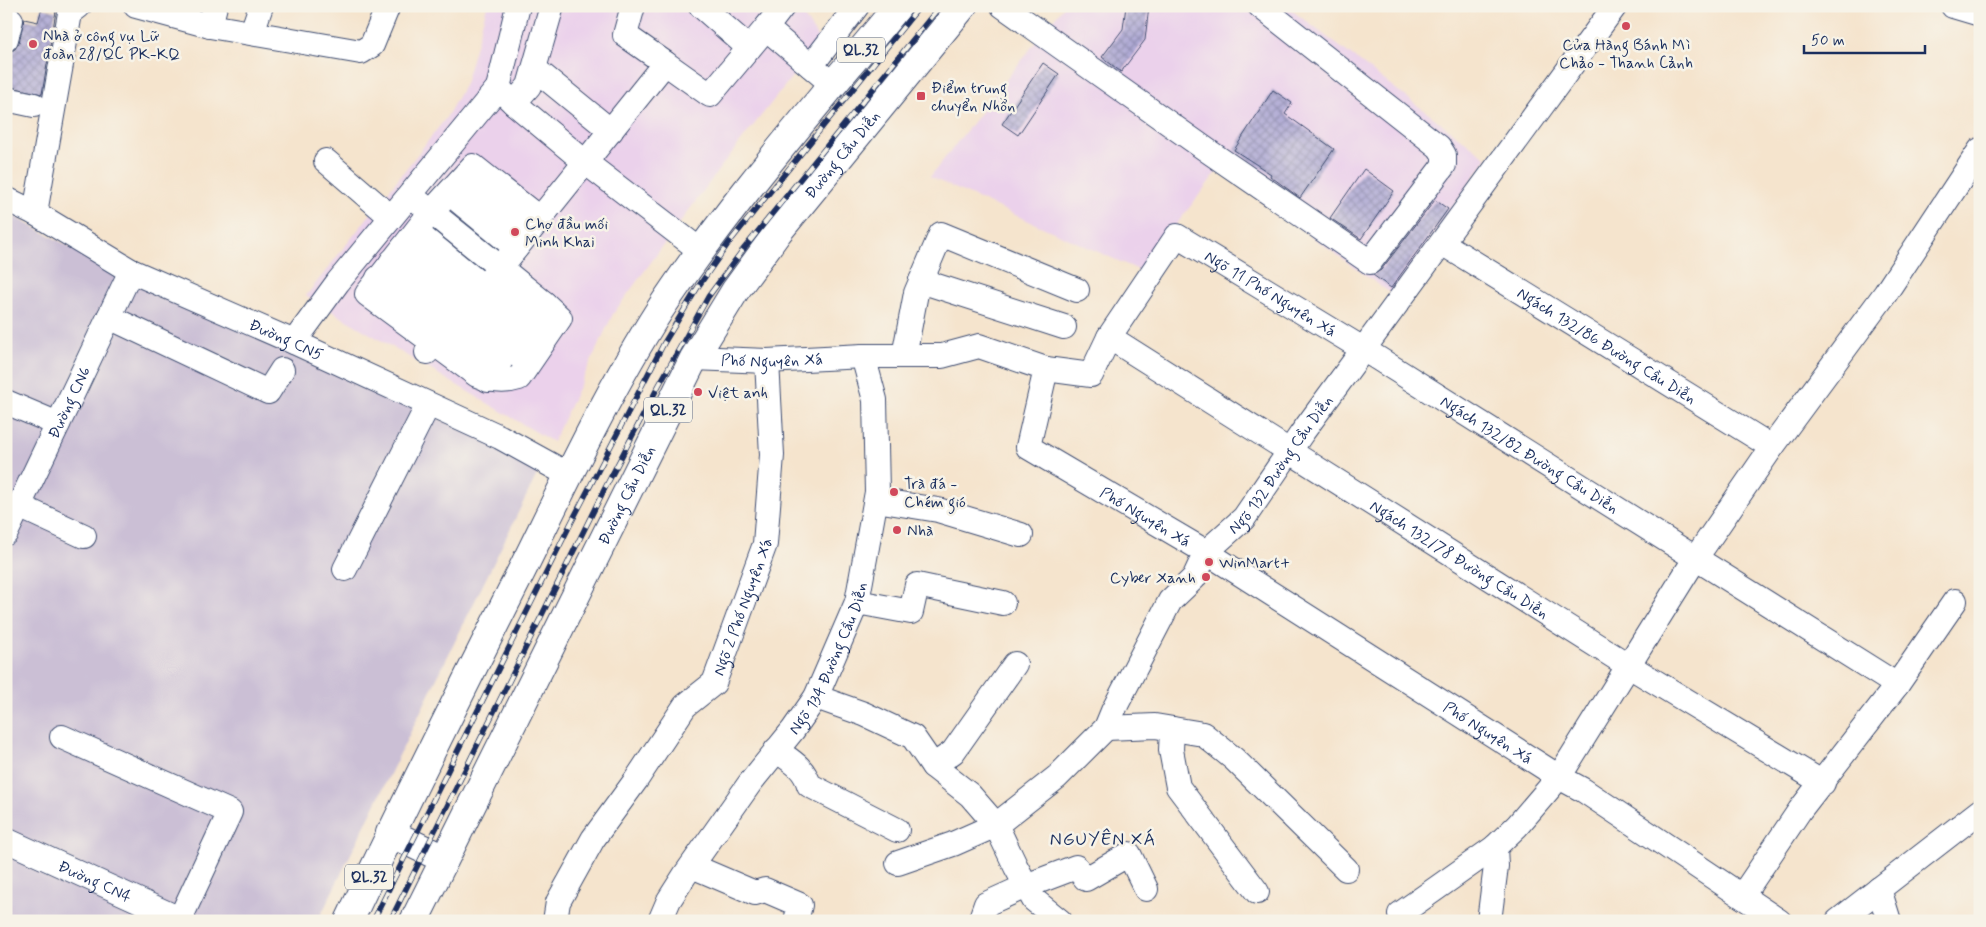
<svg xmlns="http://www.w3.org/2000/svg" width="1986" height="927" font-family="Mynerve,sans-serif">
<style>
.built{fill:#ebd1eb}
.industrial{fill:#cbbfd5}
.building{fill:url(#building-cross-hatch)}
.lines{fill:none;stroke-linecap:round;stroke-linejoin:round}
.minor-casing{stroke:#3c4a6f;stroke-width:26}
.highway-casing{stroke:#3c4a6f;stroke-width:30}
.minor{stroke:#fff;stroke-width:24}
.highway{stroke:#fff;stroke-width:28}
.rail-casing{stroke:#1b2f5e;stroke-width:5.5}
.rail{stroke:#f7f3e8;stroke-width:4;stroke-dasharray:11;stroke-linecap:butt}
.poi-dot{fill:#d1495b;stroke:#f7f3e8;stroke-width:2}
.labels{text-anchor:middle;stroke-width:5;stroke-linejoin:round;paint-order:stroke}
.shield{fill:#f7f3e8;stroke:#5d6a87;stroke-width:1}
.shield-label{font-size:15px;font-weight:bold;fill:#1b2f5e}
.poi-label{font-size:16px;fill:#1b2f5e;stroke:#f7f3e8;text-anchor:start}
.street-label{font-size:16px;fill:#1b2f5e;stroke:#f7f3e8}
.neighbourhood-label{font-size:18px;letter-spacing:1px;fill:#1b2f5e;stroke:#f7f3e8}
</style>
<defs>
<pattern id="building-cross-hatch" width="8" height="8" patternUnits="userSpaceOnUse" patternTransform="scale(1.25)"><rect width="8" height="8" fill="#ada8d4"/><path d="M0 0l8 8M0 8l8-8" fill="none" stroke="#8c89af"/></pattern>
</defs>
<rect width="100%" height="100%" fill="#f7f3e8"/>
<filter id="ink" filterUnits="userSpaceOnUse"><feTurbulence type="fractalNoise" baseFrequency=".02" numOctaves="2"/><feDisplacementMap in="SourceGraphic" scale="10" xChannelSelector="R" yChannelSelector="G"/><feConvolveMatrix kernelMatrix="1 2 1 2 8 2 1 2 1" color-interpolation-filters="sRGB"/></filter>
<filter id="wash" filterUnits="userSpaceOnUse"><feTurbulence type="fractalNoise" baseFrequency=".0096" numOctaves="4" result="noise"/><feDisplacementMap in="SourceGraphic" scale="20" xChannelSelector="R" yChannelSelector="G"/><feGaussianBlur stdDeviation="1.12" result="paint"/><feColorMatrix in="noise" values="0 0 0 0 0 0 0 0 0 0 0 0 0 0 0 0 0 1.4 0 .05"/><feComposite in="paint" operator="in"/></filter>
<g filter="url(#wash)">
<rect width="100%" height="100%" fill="#f5e4cd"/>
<path class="built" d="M487,6H797L820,41L720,168L613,314L553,442L306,296L446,118L465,84Z
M1064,6H1286L1487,158L1392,294L1218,170L1141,271L930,177Z"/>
<path class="industrial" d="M6,212L85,255L541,466L318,921H6Z"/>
<g id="blocks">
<path class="building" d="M1126,6H1149L1145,40L1121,72L1102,57L1123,29Z
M42,8L56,11L42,94L6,86V67L10,52L15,49L19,43L24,19L38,22Z
M1043,63L1059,74L1018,135L1002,124Z
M1273,90L1292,103L1285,114L1334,149L1300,198L1270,176L1271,174L1234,150Z
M1364,169L1394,191L1361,239L1330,218Z
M1435,200L1448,209L1391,288L1373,275L1381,270Z"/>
</g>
</g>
<g filter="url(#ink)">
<use href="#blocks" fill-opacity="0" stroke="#3c4a6f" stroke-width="1"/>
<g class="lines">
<defs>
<g id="minor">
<path d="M136,6L210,26L361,52L372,45L388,6"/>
<path d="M701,6L749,48"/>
<path d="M783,6L766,28L832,84"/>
<path d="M1003,6L1211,153L1370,262L1444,165V155L1439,147L1260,6"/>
<path d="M1953,6L1980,14"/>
<path d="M210,26L215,6"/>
<path d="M252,32L261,6"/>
<path d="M6,39L11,20"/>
<path d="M665,63L710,95L766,28"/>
<path d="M811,66L857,6"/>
<path d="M535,69L611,131"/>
<path d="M498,88L518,6"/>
<path d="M6,99L34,105"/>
<path d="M514,103L585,162L701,251"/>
<path d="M326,161L391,217"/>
<path d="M460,181L528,234"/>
<path d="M449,193L516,248"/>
<path id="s1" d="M6,199L35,213L131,271L294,342L500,437L569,475"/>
<path d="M419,202L544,303L508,349L488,380"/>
<path d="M35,213L70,13L79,6"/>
<path d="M540,219L473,166L431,212L367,294L477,375C491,381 504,383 519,378L560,318L544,303"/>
<path d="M416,232L480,284"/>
<path id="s2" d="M1442,243L1772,447"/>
<path d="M403,248L474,298L533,342"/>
<path d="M392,261L520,357"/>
<path d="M378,278L498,365"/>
<path d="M921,281L1064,327"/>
<path d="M486,284L544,329"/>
<path d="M109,317L268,392L282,370"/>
<path id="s3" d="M1109,337L1629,666L1823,783"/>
<path d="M294,342L338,282L498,88L514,103L529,86L552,6"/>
<path d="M427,352L501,267L665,63L625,35L633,6"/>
<path d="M904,356L916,293L941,234L1077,290"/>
<path id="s4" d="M694,358L767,361L863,356H942L979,346L1046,369L1028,447L1206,552L1559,777L1583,790L1779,921"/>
<path id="s5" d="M1046,369L1091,375L1109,337L1177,236L1363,349L1897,685"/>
<path d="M6,402L58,424"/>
<path d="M876,500L938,510L1021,535"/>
<path d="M19,506L84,536"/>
<path id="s6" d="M6,533L131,271"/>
<path d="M345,569L428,405"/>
<path d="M857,602L911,612L917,585L1003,603"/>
<path d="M816,697L864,714L913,737L933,766L970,795L996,825L1016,867L1034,900L1060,921"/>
<path d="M1106,728L1155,726L1203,734L1234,759L1346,869"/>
<path d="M1172,729L1171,750L1178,787L1257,892"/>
<path d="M62,737L230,812L180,919"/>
<path d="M776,750C791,761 804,767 809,785L897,830"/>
<path d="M933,766L953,752L1015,664"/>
<path id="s7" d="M6,840L184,921"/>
<path id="s8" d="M898,863L953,844L996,825L1057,777L1106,728L1113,711L1170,601L1194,578L1206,552L1244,518L1302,433L1615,6"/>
<path d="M692,866L755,893L765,890L800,905L796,921"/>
<path d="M1879,889L1889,921"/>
<path d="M1742,896L1800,810L1897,685L1955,601"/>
<path d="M1400,914L1495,847L1517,826L1559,777L1695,559L1772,447L1885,294L1980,150"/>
<path id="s9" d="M555,921L558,902L593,839L636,780L685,706L714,683L765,544L772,455L767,361"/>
<path id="s10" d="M660,921L669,900L685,875L750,783L793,730L816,697L857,602L877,492L875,400L863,356"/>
<path d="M980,921L986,904L1026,886L1076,867L1086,879L1129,854L1146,889"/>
<path d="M1489,921L1496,866L1495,847"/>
<path d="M1838,921L1980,811"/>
</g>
<g id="highway">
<path d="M390,833L444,859"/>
<path d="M349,921C405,802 464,685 523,568C565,483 608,391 659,311C730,203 816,106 898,6"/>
<path id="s11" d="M414,921L694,358L735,291L778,232L963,6"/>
</g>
</defs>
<use href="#minor" class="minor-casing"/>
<use href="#highway" class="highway-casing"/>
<use href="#minor" class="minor"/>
<use href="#highway" class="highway"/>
<defs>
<path id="rail" d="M373,921L570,525L664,343L698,287L728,244L920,6
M390,921L603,492L659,385L708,297L742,251L940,6"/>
</defs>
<use href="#rail" class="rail-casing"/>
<use href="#rail" class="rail"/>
</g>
</g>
<g class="poi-dot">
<circle cx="1626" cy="26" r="5"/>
<circle cx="33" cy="44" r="5"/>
<rect x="916" y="91" width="10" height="10" rx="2.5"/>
<circle cx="515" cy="232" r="5"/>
<circle cx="698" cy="392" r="5"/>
<circle cx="894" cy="492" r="5"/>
<circle cx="897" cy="530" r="5"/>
<circle cx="1209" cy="562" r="5"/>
<circle cx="1206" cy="577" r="5"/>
</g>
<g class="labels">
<g class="shield">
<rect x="837" y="37.5" width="48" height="25" rx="4"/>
<rect x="644" y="397.5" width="48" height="25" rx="4"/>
<rect x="345" y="864.5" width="48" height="25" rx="4"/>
</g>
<g class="shield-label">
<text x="861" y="55">QL.32</text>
<text x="668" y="415">QL.32</text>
<text x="369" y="882">QL.32</text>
</g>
<g class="poi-label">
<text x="43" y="41">Nhà ở công vụ Lữ<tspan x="43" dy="18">đoàn 28/QC PK-KQ</tspan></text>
<text x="1626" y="50" text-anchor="middle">Cửa Hàng Bánh Mì<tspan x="1626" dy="18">Chảo - Thanh Cảnh</tspan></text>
<text x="931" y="93">Điểm trung<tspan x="931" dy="18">chuyển Nhổn</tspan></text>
<text x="525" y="229">Chợ đầu mối<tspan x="525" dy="18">Minh Khai</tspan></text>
<text x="708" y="398">Việt anh</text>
<text x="904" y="489">Trà đá -<tspan x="904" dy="18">Chém gió</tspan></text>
<text x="907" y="536">Nhà</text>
<text x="1219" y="568">WinMart+</text>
<text x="1196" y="583" text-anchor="end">Cyber Xanh</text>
</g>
<g class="street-label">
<text dy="6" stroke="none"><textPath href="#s11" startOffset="881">Đường Cầu Diễn</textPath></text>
<text dy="6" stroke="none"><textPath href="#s5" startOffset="319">Ngõ 11 Phố Nguyên Xá</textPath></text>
<text dy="6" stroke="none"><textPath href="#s1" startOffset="314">Đường CN5</textPath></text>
<text dy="6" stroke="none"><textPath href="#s2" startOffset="194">Ngách 132/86 Đường Cầu Diễn</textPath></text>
<text dy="6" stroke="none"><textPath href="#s4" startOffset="78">Phố Nguyên Xá</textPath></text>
<text dy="6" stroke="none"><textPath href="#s6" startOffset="145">Đường CN6</textPath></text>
<text dy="6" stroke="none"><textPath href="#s5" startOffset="624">Ngách 132/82 Đường Cầu Diễn</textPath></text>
<text dy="6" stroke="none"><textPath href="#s8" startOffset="572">Ngõ 132 Đường Cầu Diễn</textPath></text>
<text dy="6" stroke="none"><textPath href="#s11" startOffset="476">Đường Cầu Diễn</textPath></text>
<text dy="6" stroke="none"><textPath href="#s4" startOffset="574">Phố Nguyên Xá</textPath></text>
<text dy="6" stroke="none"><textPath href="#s3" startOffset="415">Ngách 132/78 Đường Cầu Diễn</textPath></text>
<text dy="6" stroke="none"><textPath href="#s9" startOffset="371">Ngõ 2 Phố Nguyên Xá</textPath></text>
<text dy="6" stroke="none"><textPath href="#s10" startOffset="314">Ngõ 134 Đường Cầu Diễn</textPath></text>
<text dy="6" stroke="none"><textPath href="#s4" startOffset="979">Phố Nguyên Xá</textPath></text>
<text dy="6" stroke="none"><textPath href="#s7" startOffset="98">Đường CN4</textPath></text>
</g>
<g class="neighbourhood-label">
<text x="1103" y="845">NGUYÊN XÁ</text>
</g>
</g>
<rect width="1986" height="927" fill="none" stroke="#f7f3e8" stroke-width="25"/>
<path d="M1804 45v8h121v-8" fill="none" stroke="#1b2f5e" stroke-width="2.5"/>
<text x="1811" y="45" font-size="15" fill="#1b2f5e" stroke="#f7f3e8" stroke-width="4" paint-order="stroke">50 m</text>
</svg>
